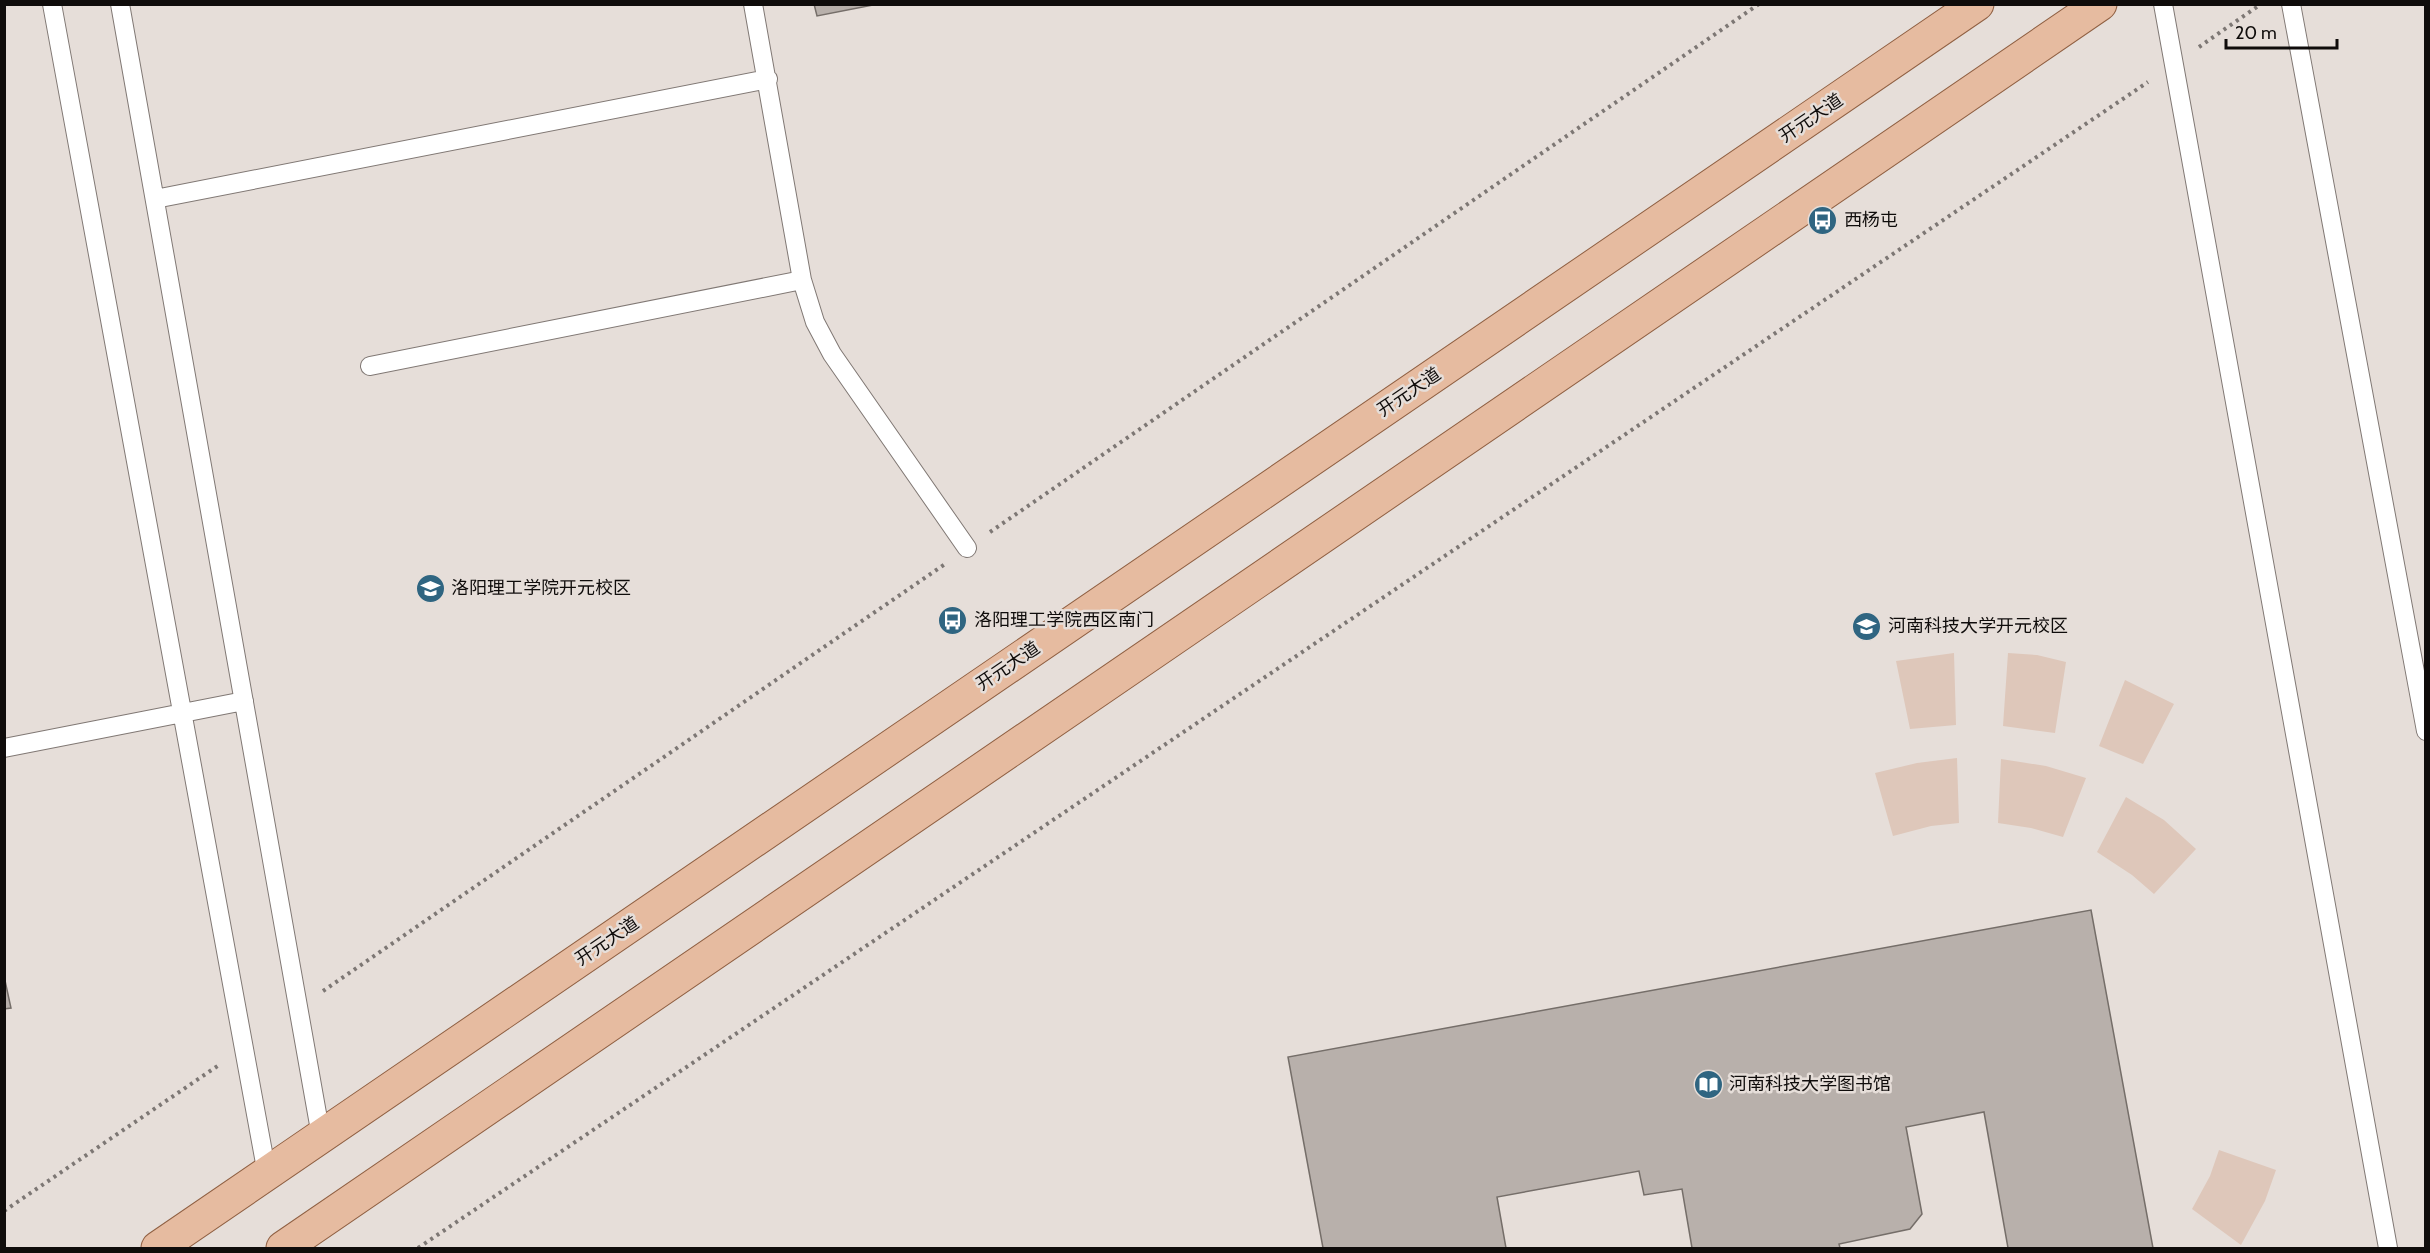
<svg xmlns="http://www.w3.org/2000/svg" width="2430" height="1253" font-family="Cabin,'Noto Sans SC',sans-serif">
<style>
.green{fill:#dec7ba}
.building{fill:#b8b0ab;stroke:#756e69;stroke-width:1.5}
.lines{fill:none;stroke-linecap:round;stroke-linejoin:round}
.service-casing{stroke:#807874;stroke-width:20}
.primary-casing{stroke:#906043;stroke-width:35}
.path{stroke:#7d7774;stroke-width:4;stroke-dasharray:3 4.5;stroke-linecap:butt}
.service{stroke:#fff;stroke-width:18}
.primary{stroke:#e6bba0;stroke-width:33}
.labels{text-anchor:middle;stroke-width:5;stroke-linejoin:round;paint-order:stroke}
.street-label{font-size:18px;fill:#0f0c0b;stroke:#e6ded9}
.poi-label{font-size:18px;fill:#0f0c0b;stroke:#e6ded9;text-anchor:start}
</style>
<rect width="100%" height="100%" fill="#e6ded9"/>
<path class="green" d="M1954,653L1956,725L1910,729L1896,661Z
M2008,653L2037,655L2066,662L2055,733L2003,726Z
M2125,680L2174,704L2143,764L2099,746Z
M1957,758L1959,823L1931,826L1893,836L1875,773L1917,763Z
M2001,759L2046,766L2086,778L2063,837L2031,828L1998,823Z
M2126,797L2164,820L2196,849L2154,894L2132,875L2097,852Z
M2219,1150L2276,1170L2265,1201L2241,1245L2192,1209L2210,1176Z"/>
<path class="building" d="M814,4H878L817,16Z
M2091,910L2153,1248H2008L1984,1112L1906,1127L1922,1214L1910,1229L1839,1244L1840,1248H1692L1682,1189L1644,1195L1639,1171L1497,1197L1506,1248H1323L1288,1057Z
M4,976L11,1008L4,1009Z"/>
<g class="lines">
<defs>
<path id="service" d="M52,4L267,1174
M120,4L321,1136
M753,4L802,280L815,322L832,354L967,548
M2163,4L2388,1248
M2291,4L2426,731
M155,199L768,79
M370,366L802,280
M4,748L244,701"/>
<path id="primary" d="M158,1248L1977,4
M283,1248L2100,4"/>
</defs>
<use href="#service" class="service-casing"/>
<use href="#primary" class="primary-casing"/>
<path class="path" d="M2199,47L2261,4
M990,532L1759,4
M323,991L945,564
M4,1211L219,1065
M418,1248L2148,82"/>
<use href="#service" class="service"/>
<use href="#primary" class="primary"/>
</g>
<defs>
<symbol id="bus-disc" viewBox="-11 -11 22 22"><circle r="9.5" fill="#2f6581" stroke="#e6ded9"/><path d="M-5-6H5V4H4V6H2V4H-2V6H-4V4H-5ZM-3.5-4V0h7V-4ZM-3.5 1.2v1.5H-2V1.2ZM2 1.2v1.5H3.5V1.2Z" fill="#fff"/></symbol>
<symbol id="university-disc" viewBox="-11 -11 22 22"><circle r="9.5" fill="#2f6581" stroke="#e6ded9"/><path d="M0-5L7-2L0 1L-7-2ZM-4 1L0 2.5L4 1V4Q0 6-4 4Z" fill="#fff"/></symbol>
<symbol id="library-disc" viewBox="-11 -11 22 22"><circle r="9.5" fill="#2f6581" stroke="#e6ded9"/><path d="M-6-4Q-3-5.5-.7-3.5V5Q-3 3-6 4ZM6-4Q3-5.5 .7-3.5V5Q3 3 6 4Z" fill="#fff"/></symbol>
</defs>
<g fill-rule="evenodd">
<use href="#bus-disc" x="1806" y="204" width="33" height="33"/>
<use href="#university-disc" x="414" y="572" width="33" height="33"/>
<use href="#bus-disc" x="936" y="604" width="33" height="33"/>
<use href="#university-disc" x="1850" y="610" width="33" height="33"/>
<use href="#library-disc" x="1692" y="1068" width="33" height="33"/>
</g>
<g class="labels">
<g class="street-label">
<text transform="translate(1811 118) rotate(-34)" y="6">开元大道</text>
<text transform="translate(1409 392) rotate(-34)" y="6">开元大道</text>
<text transform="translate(1008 666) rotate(-34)" y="6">开元大道</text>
<text transform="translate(607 941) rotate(-34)" y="6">开元大道</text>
</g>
<g class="poi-label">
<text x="1844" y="226">西杨屯</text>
<text x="451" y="594">洛阳理工学院开元校区</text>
<text x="974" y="626">洛阳理工学院西区南门</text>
<text x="1888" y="632">河南科技大学开元校区</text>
<text x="1729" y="1090">河南科技大学图书馆</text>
</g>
</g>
<rect width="2430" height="1253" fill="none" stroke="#0f0c0b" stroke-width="12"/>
<path d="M2226 39v9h111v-9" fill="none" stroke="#0f0c0b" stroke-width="3"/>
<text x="2235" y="39" font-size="18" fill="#0f0c0b" stroke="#e6ded9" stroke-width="4.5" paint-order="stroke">20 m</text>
</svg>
